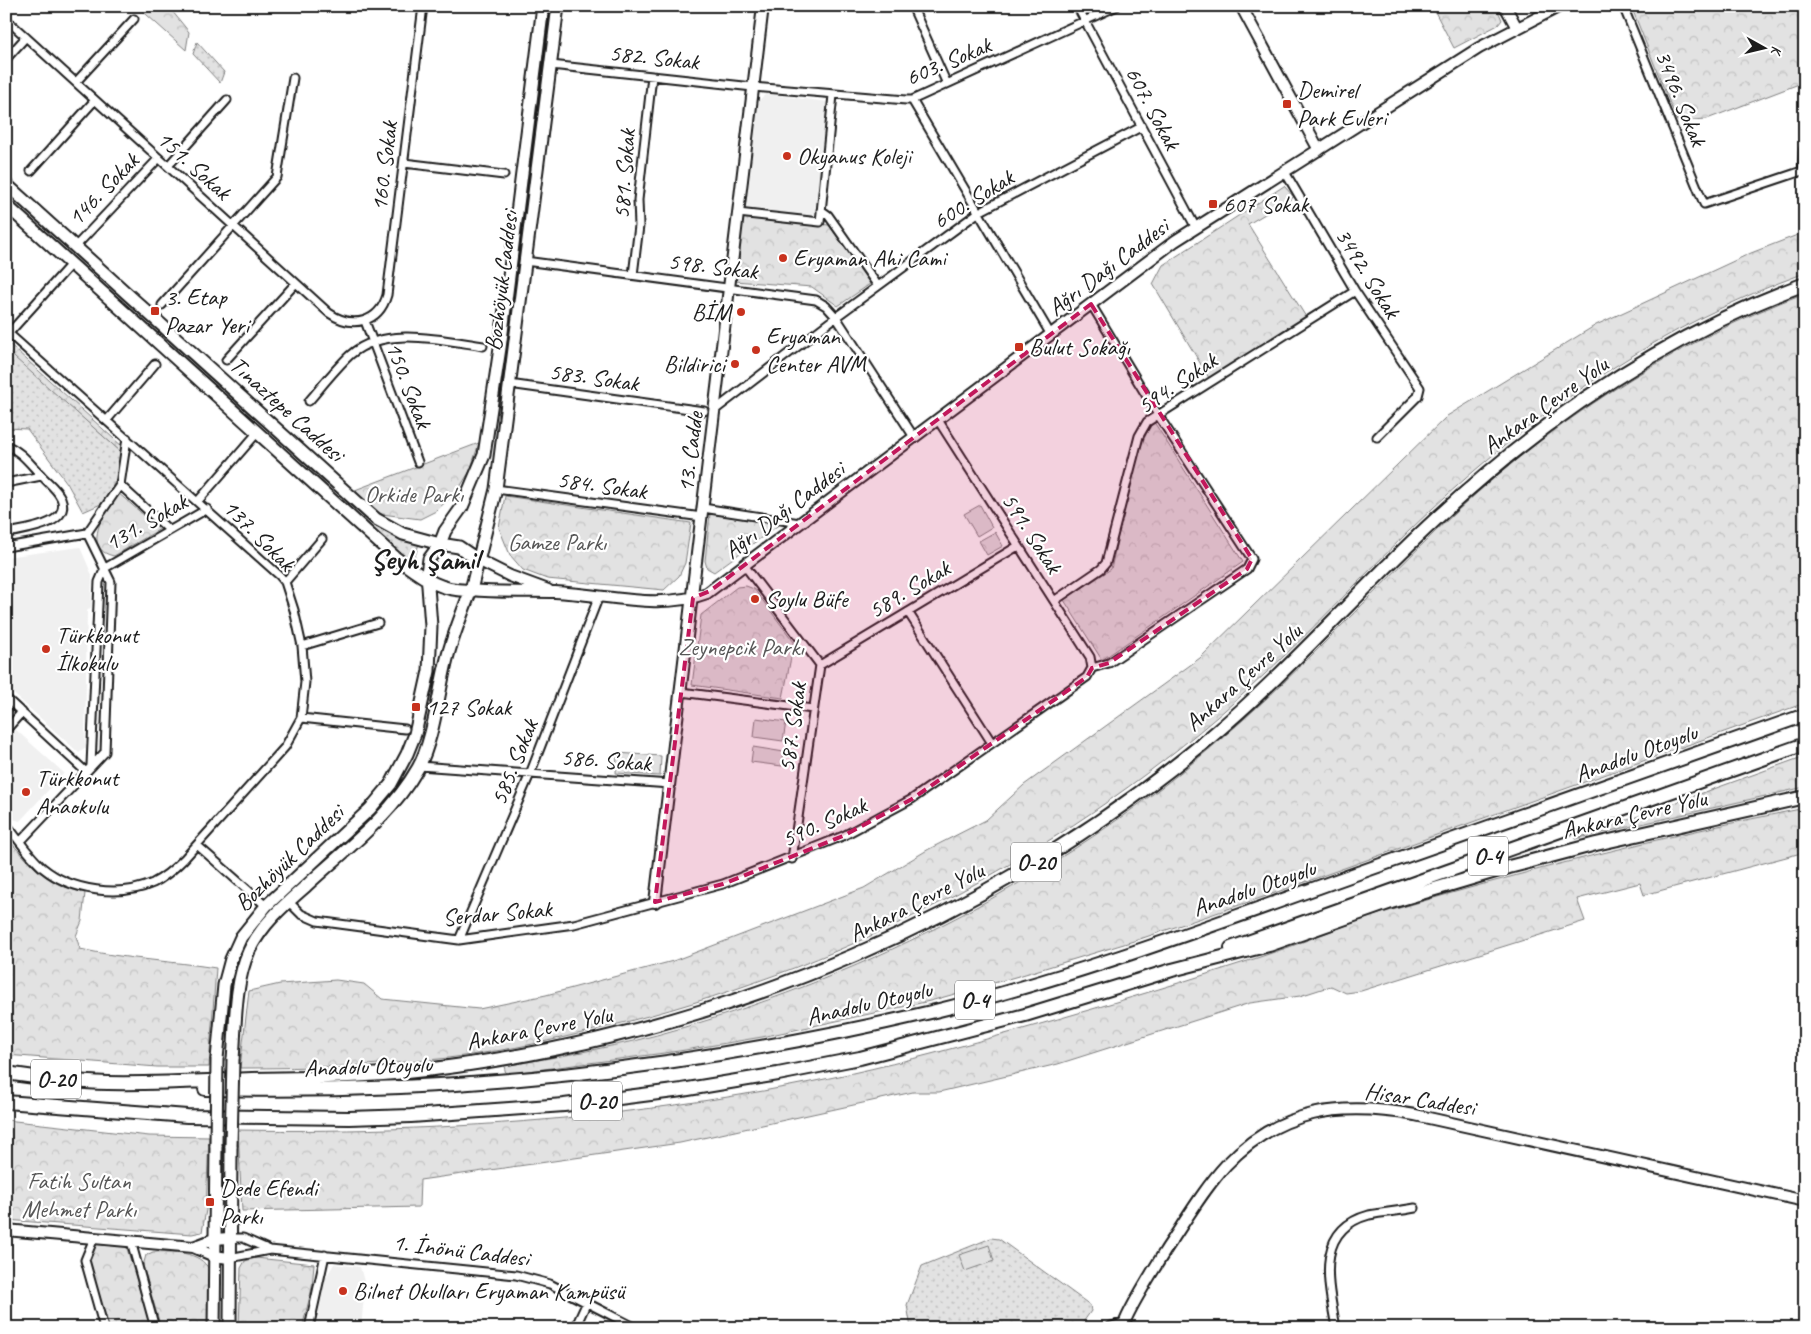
<svg xmlns="http://www.w3.org/2000/svg" width="1811" height="1334" font-family="Caveat,sans-serif">
<style>
.built{fill:#f0f0f0}
.grass{fill:url(#grass-dots);stroke:#7f7f7f}
.forest{fill:url(#forest-crowns);stroke:#7f7f7f}
.pitch{fill:#e2e2e2;stroke:#7f7f7f}
.lines{fill:none;stroke-linecap:round;stroke-linejoin:round}
.street-casing{stroke:#1c1c1c;stroke-width:11}
.secondary-casing{stroke:#1c1c1c;stroke-width:14}
.primary-casing{stroke:#1c1c1c;stroke-width:15}
.highway-casing{stroke:#1c1c1c;stroke-width:16}
.street{stroke:#fff;stroke-width:7}
.secondary{stroke:#fff;stroke-width:10}
.primary{stroke:#fff;stroke-width:11}
.highway{stroke:#fff;stroke-width:12}
.primary-bridge-casing{stroke:#1c1c1c;stroke-width:15;stroke-linecap:butt}
.primary-bridge{stroke:#fff;stroke-width:11}
.marked{fill:#c2185b;fill-opacity:0.2;stroke:#c2185b;stroke-width:4;stroke-dasharray:10 6;stroke-linejoin:round}
.poi-dot{fill:#c8321e;stroke:#fff;stroke-width:2}
.labels{text-anchor:middle;stroke-width:4.5;stroke-linejoin:round;paint-order:stroke}
.shield{fill:#fff;stroke:#606060;stroke-width:1}
.shield-label{font-size:22px;font-weight:bold;fill:#1c1c1c}
.street-label{font-size:24px;fill:#1c1c1c;stroke:#fff}
.poi-label{font-size:24px;fill:#1c1c1c;stroke:#fff;text-anchor:start}
.park-label{font-size:24px;fill:#575757;stroke:#fff}
.district-label{font-size:29px;font-weight:bold;fill:#1c1c1c;stroke:#fff}
</style>
<defs>
<pattern id="grass-dots" width="8" height="8" patternUnits="userSpaceOnUse" patternTransform="scale(1.25)"><rect width="8" height="8" fill="#e2e2e2"/><path d="M2 2h.1M6 6h.1" fill="none" stroke="#c1c1c1" stroke-width="1.8" stroke-linecap="round"/></pattern>
<pattern id="forest-crowns" width="20" height="18" patternUnits="userSpaceOnUse" patternTransform="scale(1.25)"><rect width="20" height="18" fill="#e2e2e2"/><path d="M2 6a3 3 0 1 1 6 0M12 15a3 3 0 1 1 6 0" fill="none" stroke="#c1c1c1"/></pattern>
</defs>
<rect width="100%" height="100%" fill="#fff"/>
<filter id="ink" filterUnits="userSpaceOnUse"><feTurbulence type="fractalNoise" baseFrequency=".02" numOctaves="2"/><feDisplacementMap in="SourceGraphic" scale="10" xChannelSelector="R" yChannelSelector="G"/><feConvolveMatrix kernelMatrix="1 2 1 2 8 2 1 2 1" color-interpolation-filters="sRGB"/></filter>
<g filter="url(#ink)">
<path class="built" d="M766,94L828,102L814,217L746,209L759,100Z
M80,547L92,575L91,607L87,611L85,742L87,747L79,753L6,687V557Z
M15,729L64,773L20,821L13,819L6,811V739Z
M334,1264L360,1267L365,1285L361,1328H316L325,1279Z"/>
<path class="grass" d="M197,42L224,72L220,83L193,54Z
M6,192L302,460L335,494L374,524L419,544L413,562L391,546L6,199Z
M6,349L120,451H123L116,480L103,503L83,512L67,483L27,429L6,428Z
M222,1142L227,1143V1229H220Z
M991,1238L999,1239L1090,1305L1091,1311L1079,1328H911L907,1305L922,1266Z"/>
<path class="forest" d="M137,6H168L189,32L186,50Z
M1432,6H1496L1502,20L1498,25L1454,48Z
M1631,6H1802L1799,84L1707,119L1677,121Z
M1284,186L1294,197L1248,224L1306,317L1209,378L1153,284L1163,265Z
M743,217L829,225L870,284L838,306L812,287L734,281Z
M1805,232V273C1666,323 1539,408 1432,509C1370,567 1314,630 1251,687C1072,850 859,961 626,1022C568,1037 508,1051 448,1058C379,1066 310,1068 240,1068L249,991L280,984L336,980L364,984L382,999L479,1009L546,995L673,961L864,888L929,849L986,820L1024,785L1200,658L1447,416L1596,325L1751,253Z
M1805,293V703L1269,895L1137,940L1022,975L930,1001L762,1037L679,1051L506,1074L504,1066C562,1056 621,1046 678,1029C872,973 1060,876 1214,745C1293,679 1363,602 1437,530C1542,428 1668,345 1805,293Z
M6,341L124,448L123,451H120L6,350Z
M1154,422L1243,562L1102,660L1064,600L1111,569C1119,535 1133,445 1154,422Z
M479,443L470,471L458,490L436,511L420,519L382,514L367,506L355,490Z
M117,492L160,529L114,556C79,549 107,508 117,492Z
M505,496L691,523L685,563L679,576L664,590L547,579L523,570L510,555L499,528Z
M710,514L780,524L714,572L707,568L705,561Z
M995,532L1003,546L987,555L979,541Z
M746,586L754,589L794,642L783,698L692,685L701,615L737,587Z
M1805,756V787L1575,839Z
M1805,808V852L1644,895L1640,883L1577,899L1585,921L1361,991L1346,993L1331,986L1300,996L1250,1003L1058,1064L939,1092H913L680,1143L420,1180L419,1207L242,1211L238,1130C471,1134 709,1113 935,1053C1044,1024 1153,992 1260,957C1301,944 1340,926 1382,913C1521,872 1662,836 1805,808Z
M6,837C33,866 44,884 85,893L82,921L76,936L80,949C125,959 171,961 216,968L209,1067H157L6,1055Z
M6,1120L149,1136L209,1137L206,1210L202,1232L192,1234L6,1220Z
M97,1243L126,1245L151,1328H107L88,1257Z
M153,1252C171,1251 201,1251 209,1270L210,1328H161L143,1266L146,1255Z
M256,1258L314,1264L312,1288L302,1328H239L241,1268L245,1261Z"/>
<path class="pitch" d="M980,505L992,527L977,536L964,514Z
M756,718L786,722L783,741L754,737Z
M753,747L784,752L782,766L751,762Z
M617,753L661,756L660,776L616,773Z
M989,1245L994,1261L965,1271L959,1255Z"/>
<g class="lines">
<defs>
<path id="street" d="M912,6L947,84
M1077,6L1196,228
M1623,6L1704,204L1805,170
M6,19L329,313C352,329 379,323 387,295L423,6
M6,59L26,37
M551,65L753,87L906,100H912L1117,6
M76,82L134,19
M912,100L1051,335
M404,163L504,175
M168,166L227,100
M31,171L95,100
M1285,172L1355,291L1420,388L1418,396L1377,437
M821,210L828,215L878,286
M738,213L820,222L833,95
M75,247L159,158
M525,261L816,300L826,306L836,317L914,437
M633,275L639,226L638,200L652,76
M1091,304L1158,415L1252,559L1247,569L1109,663L1092,668
M162,305L277,177L293,78
M365,321L418,462
M6,331L280,576L285,582L294,610L302,646L305,682L301,718L285,747L184,859C174,869 165,877 153,883C120,898 71,891 43,868C29,856 18,839 6,824
M9,333L72,263
M226,360L296,283
M509,384L704,411
M309,401C322,386 335,369 350,355C384,325 443,340 483,346
M715,410L836,317L979,212L1141,127
M107,420L155,364
M938,420L1090,657L1092,668
M6,445C21,451 30,464 41,475C47,482 57,489 61,498C72,525 25,529 8,533
M6,483L41,476
M120,485L169,530
M496,489L702,517
M198,501L258,432
M703,508L800,523
M6,547L87,533L120,485L127,438
M744,565L820,665L792,859
M285,582L322,539
M1054,601L1101,569L1106,563L1139,436L1147,422L1355,291
M908,612L992,743
M302,646L378,623
M820,665L1018,546
M681,692L813,709
M6,698L85,771
M301,718L405,729
M6,730L22,712
M91,765L99,582L105,568L207,509
M419,766L670,784
M20,842L105,752L111,582L87,533
M197,845L266,906
M288,901L301,914L317,921L459,940L574,924L723,884L843,836L912,799L1087,677L1092,668
M459,940L530,774L599,596
M94,1238L85,1260L104,1328
M229,1238H243L270,1250L229,1258
M131,1241L155,1328
M270,1250L516,1275L550,1284L636,1328
M309,1328L325,1255
M575,1328L587,1302
M1336,1328C1329,1286 1313,1230 1369,1215C1384,1212 1400,1211 1415,1208"/>
<path id="secondary" d="M1241,6L1319,150
M1505,6L1517,28
M1804,170L1805,150
M478,560L510,576L548,590
M471,590C500,593 527,591 555,592C604,594 660,611 707,593L1175,241L1479,48L1560,6
M655,902L763,6
M6,1230L193,1247L214,1256L229,1258
M193,1247L214,1239L229,1238
M1110,1328L1124,1324
M1123,1328C1124,1316 1159,1261 1167,1248C1186,1220 1203,1190 1226,1165C1280,1108 1342,1102 1415,1115L1805,1201"/>
<path id="primary" d="M6,184L376,519L403,534L440,544L445,531L462,507L484,455L500,348L543,6
M6,205L396,558C421,576 439,592 471,590L496,489L558,6
M217,1059L224,985L231,959L241,937L266,906L370,809L391,784L407,754L415,734L429,671L431,626L427,573L429,559L440,544L459,547L478,560
M233,1059C236,1024 234,984 249,951C262,924 284,905 306,886C345,850 391,816 418,768C434,740 439,687 448,655C454,633 463,611 471,590
M214,1328L216,1145
M230,1328L231,1146"/>
<path id="highway" d="M1231,948L1805,744
M6,1073C40,1078 74,1082 108,1083C156,1084 204,1081 252,1079C320,1078 388,1076 456,1066C731,1027 993,918 1207,740C1289,672 1358,591 1436,519C1543,419 1666,335 1805,284
M205,1089C454,1095 689,1069 931,1012C1076,977 1217,923 1358,873C1507,820 1656,769 1805,715
M6,1102L187,1116L349,1118L411,1116L564,1105L682,1090L778,1074L860,1058L1025,1015L1172,970L1269,945L1391,902L1509,867L1596,844L1805,797"/>
</defs>
<use href="#street" class="street-casing"/>
<use href="#secondary" class="secondary-casing"/>
<use href="#primary" class="primary-casing"/>
<use href="#highway" class="highway-casing"/>
<use href="#street" class="street"/>
<use href="#secondary" class="secondary"/>
<use href="#primary" class="primary"/>
<use href="#highway" class="highway"/>
<defs>
<path id="primary-bridge" d="M216,1145L217,1059
M231,1146L233,1059"/>
</defs>
<use href="#primary-bridge" class="primary-bridge-casing"/>
<use href="#primary-bridge" class="primary-bridge"/>
</g>
</g>
<path class="marked" d="M1091,304L1252,559L1247,569L1109,663L1092,668L1087,677L912,799L843,836L723,884L655,902L693,598L710,591Z"/>
<g class="poi-dot">
<rect x="1282" y="99" width="10" height="10" rx="2.5"/>
<circle cx="787" cy="156" r="5"/>
<rect x="1208" y="199" width="10" height="10" rx="2.5"/>
<circle cx="783" cy="258" r="5"/>
<rect x="150" y="306" width="10" height="10" rx="2.5"/>
<circle cx="741" cy="312" r="5"/>
<rect x="1014" y="342" width="10" height="10" rx="2.5"/>
<circle cx="756" cy="350" r="5"/>
<circle cx="735" cy="364" r="5"/>
<circle cx="755" cy="599" r="5"/>
<circle cx="46" cy="649" r="5"/>
<rect x="411" y="702" width="10" height="10" rx="2.5"/>
<circle cx="26" cy="792" r="5"/>
<rect x="205" y="1197" width="10" height="10" rx="2.5"/>
<circle cx="343" cy="1291" r="5"/>
</g>
<g class="labels">
<g class="shield">
<rect x="1468" y="836.5" width="40" height="39" rx="4"/>
<rect x="1011" y="842.5" width="50" height="39" rx="4"/>
<rect x="955" y="980.5" width="40" height="39" rx="4"/>
<rect x="31" y="1059.5" width="50" height="39" rx="4"/>
<rect x="572" y="1081.5" width="50" height="39" rx="4"/>
</g>
<g class="shield-label">
<text x="1488" y="864">O-4</text>
<text x="1036" y="870">O-20</text>
<text x="975" y="1008">O-4</text>
<text x="56" y="1087">O-20</text>
<text x="597" y="1109">O-20</text>
</g>
<g class="street-label">
<text transform="translate(654 57) rotate(6)" y="8">582. Sokak</text>
<text transform="translate(948 61) rotate(-23)" y="8">603. Sokak</text>
<text transform="translate(1681 98) rotate(68)" y="8">3496. Sokak</text>
<text transform="translate(1153 108) rotate(62)" y="8">607. Sokak</text>
<text transform="translate(194 165) rotate(42)" y="8">151. Sokak</text>
<text transform="translate(384 166) rotate(-83)" y="8">160. Sokak</text>
<text transform="translate(624 174) rotate(-86)" y="8">581. Sokak</text>
<text transform="translate(103 189) rotate(-46)" y="8">146. Sokak</text>
<text transform="translate(973 199) rotate(-32)" y="8">600. Sokak</text>
<text transform="translate(713 266) rotate(7)" y="8">598. Sokak</text>
<text transform="translate(1108 267) rotate(-37)" y="8">Ağrı Dağı Caddesi</text>
<text transform="translate(1368 273) rotate(58)" y="8">3492. Sokak</text>
<text transform="translate(501 281) rotate(-83)" y="8">Bozhöyük Caddesi</text>
<text transform="translate(594 377) rotate(8)" y="8">583. Sokak</text>
<text transform="translate(1177 383) rotate(-34)" y="8">594. Sokak</text>
<text transform="translate(409 385) rotate(69)" y="8">150. Sokak</text>
<text transform="translate(1545 405) rotate(-36)" y="8">Ankara Çevre Yolu</text>
<text transform="translate(287 409) rotate(42)" y="8">Tınaztepe Caddesi</text>
<text transform="translate(690 452) rotate(-83)" y="8">13. Cadde</text>
<text transform="translate(602 485) rotate(8)" y="8">584. Sokak</text>
<text transform="translate(784 510) rotate(-37)" y="8">Ağrı Dağı Caddesi</text>
<text transform="translate(146 522) rotate(-30)" y="8">131. Sokak</text>
<text transform="translate(1032 533) rotate(57)" y="8">591. Sokak</text>
<text transform="translate(259 535) rotate(45)" y="8">137. Sokak</text>
<text transform="translate(909 589) rotate(-31)" y="8">589. Sokak</text>
<text transform="translate(1243 677) rotate(-42)" y="8">Ankara Çevre Yolu</text>
<text transform="translate(792 727) rotate(-82)" y="8">587. Sokak</text>
<text transform="translate(1636 753) rotate(-20)" y="8">Anadolu Otoyolu</text>
<text transform="translate(606 760) rotate(4)" y="8">586. Sokak</text>
<text transform="translate(514 762) rotate(-68)" y="8">585. Sokak</text>
<text transform="translate(1634 814) rotate(-13)" y="8">Ankara Çevre Yolu</text>
<text transform="translate(824 822) rotate(-24)" y="8">590. Sokak</text>
<text transform="translate(289 858) rotate(-44)" y="8">Bozhöyük Caddesi</text>
<text transform="translate(1254 888) rotate(-19)" y="8">Anadolu Otoyolu</text>
<text transform="translate(916 902) rotate(-27)" y="8">Ankara Çevre Yolu</text>
<text transform="translate(497 913) rotate(-5)" y="8">Serdar Sokak</text>
<text transform="translate(869 1003) rotate(-13)" y="8">Anadolu Otoyolu</text>
<text transform="translate(539 1028) rotate(-11)" y="8">Ankara Çevre Yolu</text>
<text transform="translate(368 1066) rotate(-2)" y="8">Anadolu Otoyolu</text>
<text transform="translate(1420 1099) rotate(9)" y="8">Hisar Caddesi</text>
<text transform="translate(461 1250) rotate(7)" y="8">1. İnönü Caddesi</text>
</g>
<g class="poi-label">
<text x="1297" y="98">Demirel<tspan x="1297" dy="28">Park Evleri</tspan></text>
<text x="797" y="164">Okyanus Koleji</text>
<text x="1223" y="212">607 Sokak</text>
<text x="793" y="266">Eryaman Ahi Cami</text>
<text x="165" y="305">3. Etap<tspan x="165" dy="28">Pazar Yeri</tspan></text>
<text x="731" y="320" text-anchor="end">BİM</text>
<text x="766" y="344">Eryaman<tspan x="766" dy="28">Center AVM</tspan></text>
<text x="1029" y="355">Bulut Sokağı</text>
<text x="725" y="372" text-anchor="end">Bildirici</text>
<text x="765" y="607">Soylu Büfe</text>
<text x="56" y="643">Türkkonut<tspan x="56" dy="28">İlkokulu</tspan></text>
<text x="426" y="715">127 Sokak</text>
<text x="36" y="786">Türkkonut<tspan x="36" dy="28">Anaokulu</tspan></text>
<text x="220" y="1196">Dede Efendi<tspan x="220" dy="28">Parkı</tspan></text>
<text x="353" y="1299">Bilnet Okulları Eryaman Kampüsü</text>
</g>
<g class="park-label">
<text x="414" y="502">Orkide Parkı</text>
<text x="557" y="550">Gamze Parkı</text>
<text x="741" y="655">Zeynepcik Parkı</text>
<text x="79" y="1189">Fatih Sultan<tspan x="79" dy="28">Mehmet Parkı</tspan></text>
</g>
<g class="district-label">
<text x="425" y="569">Şeyh Şamil</text>
</g>
</g>
<rect width="1811" height="1334" fill="none" stroke="#fff" stroke-width="25"/>
<rect x="12" y="12" width="1786" height="1309" fill="none" stroke="#1c1c1c" stroke-width="2" filter="url(#ink)"/>
<g transform="translate(1764 48) rotate(98)" stroke="#ffffff" stroke-width="4" paint-order="stroke">
<path d="M0-4L9 19L0 12L-9 19Z" fill="#1c1c1c"/>
<text y="-8" font-size="14" font-weight="bold" text-anchor="middle" fill="#1c1c1c">K</text>
</g>
</svg>
